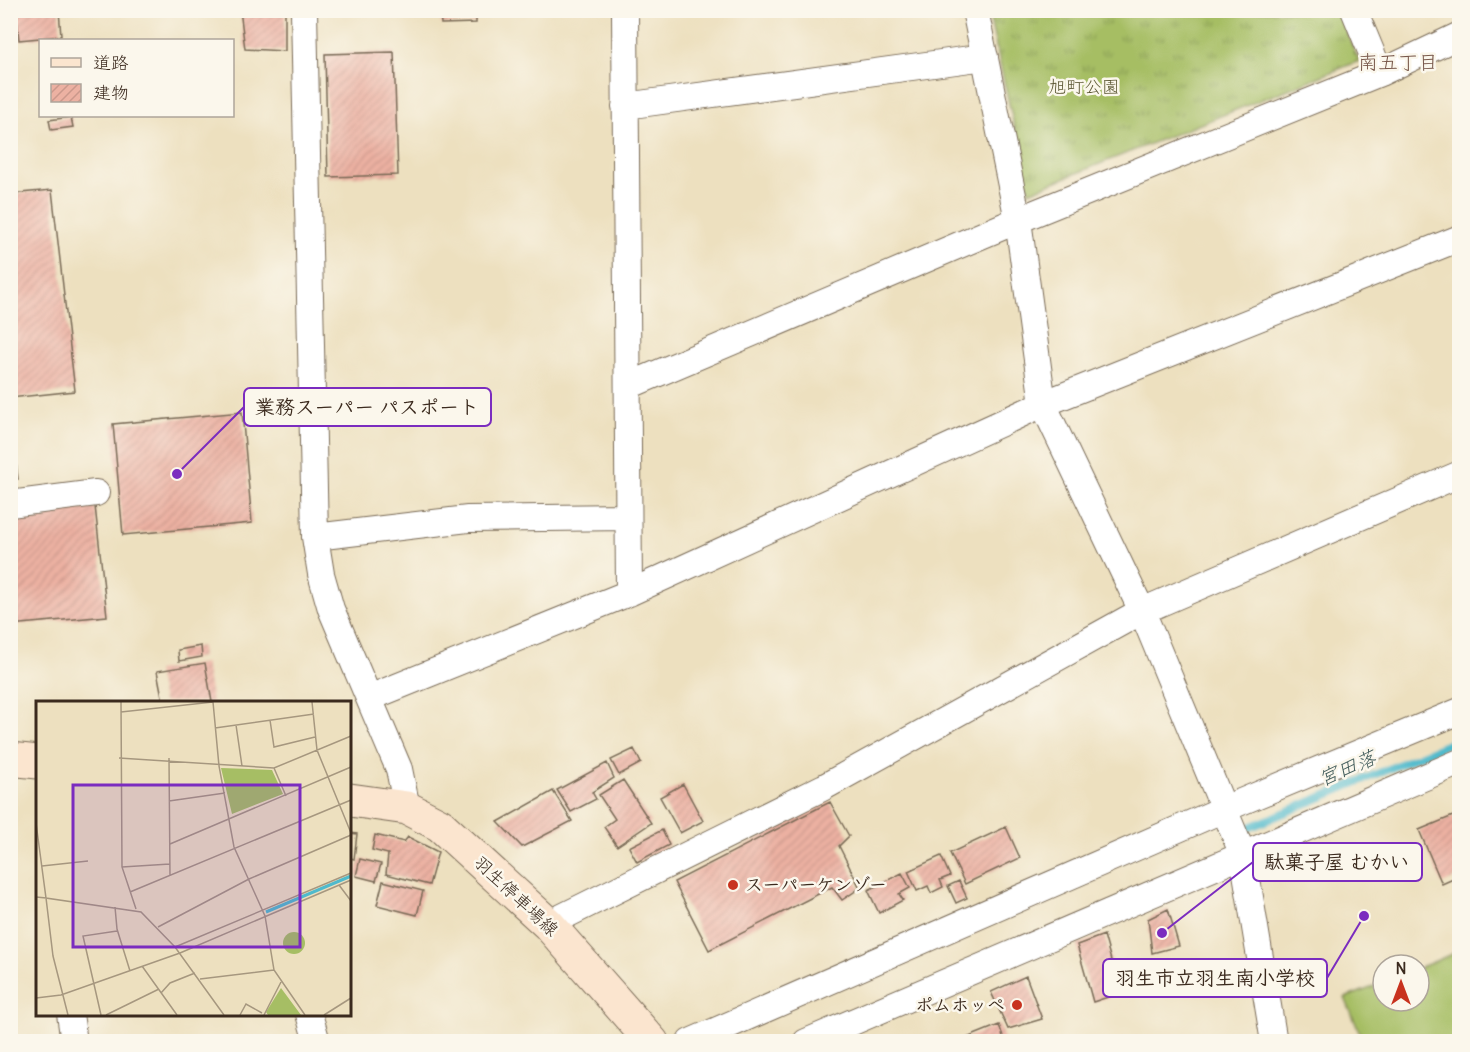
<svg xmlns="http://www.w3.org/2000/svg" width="1470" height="1052" font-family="Delius,'Klee One',sans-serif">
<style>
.grass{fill:url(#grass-tufts);stroke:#707441;stroke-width:1.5}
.pitch{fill:#a6be64;stroke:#707441;stroke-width:1.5}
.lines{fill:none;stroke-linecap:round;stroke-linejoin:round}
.stream{stroke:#4fbacc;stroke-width:8}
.building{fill:url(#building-hatch)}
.street-casing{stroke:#796a56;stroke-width:28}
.secondary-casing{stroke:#796a56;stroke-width:35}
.street{stroke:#fff;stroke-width:26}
.secondary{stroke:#fbe5cf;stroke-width:33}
.poi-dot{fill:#c8321e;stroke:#fbf7ec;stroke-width:2}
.labels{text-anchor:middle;stroke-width:5;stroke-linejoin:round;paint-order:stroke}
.park-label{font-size:18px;fill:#5b5633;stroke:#fbf7ec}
.poi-label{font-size:18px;font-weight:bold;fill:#3b2a1e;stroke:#fbf7ec;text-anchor:start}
.street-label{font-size:18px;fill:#3b2a1e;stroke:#fbf7ec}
.neighbourhood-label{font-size:20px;fill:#79594c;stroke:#fbf7ec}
.water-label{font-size:20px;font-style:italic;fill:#425c5b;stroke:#fbf7ec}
.inset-river{fill:none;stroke:#4fbacc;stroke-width:3}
.inset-road{fill:none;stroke:#a6977f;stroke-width:1.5}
.view{fill:#7b2cbf;fill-opacity:0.15;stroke:#7b2cbf;stroke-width:3}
.inset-edge{fill:none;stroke:#3b2a1e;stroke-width:3}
.leader{fill:none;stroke:#7b2cbf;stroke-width:2}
.callout-dot{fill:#7b2cbf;stroke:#fbf7ec;stroke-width:2}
.callout{fill:#fbf7ec;stroke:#7b2cbf;stroke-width:2}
.callout-label{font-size:20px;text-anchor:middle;font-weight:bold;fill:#3b2a1e}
</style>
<defs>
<pattern id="grass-tufts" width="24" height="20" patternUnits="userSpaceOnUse" patternTransform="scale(1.5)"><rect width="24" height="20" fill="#a6be64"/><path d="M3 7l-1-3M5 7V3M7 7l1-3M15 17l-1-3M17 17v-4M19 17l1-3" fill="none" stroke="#889b52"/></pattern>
<pattern id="building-hatch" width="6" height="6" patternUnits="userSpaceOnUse" patternTransform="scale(1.5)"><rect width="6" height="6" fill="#ecb1a2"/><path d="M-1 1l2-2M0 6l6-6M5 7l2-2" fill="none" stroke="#cb988b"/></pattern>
</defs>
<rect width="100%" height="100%" fill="#fbf7ec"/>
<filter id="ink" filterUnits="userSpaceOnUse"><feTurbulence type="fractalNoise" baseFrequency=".0167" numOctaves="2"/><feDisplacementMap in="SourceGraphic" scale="12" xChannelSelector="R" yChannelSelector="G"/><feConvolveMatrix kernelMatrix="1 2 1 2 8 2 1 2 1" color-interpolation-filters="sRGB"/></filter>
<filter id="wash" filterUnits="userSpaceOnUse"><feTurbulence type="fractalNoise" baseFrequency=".008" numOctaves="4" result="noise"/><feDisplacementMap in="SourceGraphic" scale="24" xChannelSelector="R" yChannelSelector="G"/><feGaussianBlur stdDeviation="1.35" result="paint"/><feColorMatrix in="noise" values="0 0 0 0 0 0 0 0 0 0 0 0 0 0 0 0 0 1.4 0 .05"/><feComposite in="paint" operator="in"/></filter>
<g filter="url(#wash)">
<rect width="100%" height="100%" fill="#ede0bf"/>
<path class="grass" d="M988,11H1337L1359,61L1029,192Z"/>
<path class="pitch" d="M1459,951V1041H1363L1345,998L1383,983V1001H1419V968Z"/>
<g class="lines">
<path class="stream" d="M1248,828L1460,739"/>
</g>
<g id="blocks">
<path class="building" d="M16,10H59L61,36L19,40Z
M240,10H285V51L245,49Z
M440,10H476V23L441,24Z
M394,52L398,175L328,177L325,54Z
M71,117L73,127L51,130L49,120Z
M52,190L75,391L10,398V194Z
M242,412L252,523L123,535L113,424Z
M10,428H12L18,479L10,480Z
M95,506L107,616L10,625V514Z
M201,646L202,657L179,661L178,650Z
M205,663L212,702H163L157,671Z
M634,749L641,763L619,775L611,760Z
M607,763L614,778L592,792L596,799L571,812L557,790Z
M623,780L651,823L617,846L604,827L615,819L599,795Z
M683,784L703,821L680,833L660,797Z
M553,791L572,821L522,847L498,822Z
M830,802L849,836L839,846L860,888L842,900L832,887L709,950L674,882Z
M1460,813V876L1442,884L1419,830Z
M1006,827L1020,858L965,884L950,853Z
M662,830L669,845L637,862L629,847Z
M350,833L357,834L354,859L350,858Z
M375,835L404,842L408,837L438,852L429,885L386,874L388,854L372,850Z
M941,856L950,876L940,880L943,887L931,893L928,886L917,891L908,871Z
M360,859L381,864L376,881L356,876Z
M902,873L910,888L899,894L903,900L879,913L868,890Z
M383,881L423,891L417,915L377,905Z
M959,881L967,898L956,903L948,886Z
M1168,909L1179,946L1152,953L1148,919Z
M1104,935L1120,993L1093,1002L1077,945Z
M1026,976L1042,1019L1008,1029L991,992Z
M999,1025L1005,1042H959V1041Z"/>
</g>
</g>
<g filter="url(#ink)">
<use href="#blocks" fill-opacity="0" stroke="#796a56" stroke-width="1.5"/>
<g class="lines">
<defs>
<path id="street" d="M304,10L315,537L321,574L331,609L399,769L407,808
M625,10L629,593
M975,10L1018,220L1043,404L1142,611L1243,855L1274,1042
M1354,10L1380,73
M625,106L985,57
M628,386L1018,220L1380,73L1460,35
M10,504L96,493
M315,537L468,519L628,517
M369,698L629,593L1043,404L1460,238
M548,924L824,787L1142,611L1460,474
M70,1014L74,1042
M309,1014L317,1042
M690,1042L1224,809L1460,711
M806,1042L1460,762"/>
<path id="secondary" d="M10,759L38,762
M350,800L407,808L440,825L548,924L652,1042"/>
</defs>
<use href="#street" class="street-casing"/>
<use href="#secondary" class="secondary-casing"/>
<use href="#street" class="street"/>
<use href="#secondary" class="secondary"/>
</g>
</g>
<g class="poi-dot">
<circle cx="733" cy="885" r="6"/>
<circle cx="1017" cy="1005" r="6"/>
</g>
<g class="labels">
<g class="park-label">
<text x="1084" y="93">旭町公園</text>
</g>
<g class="poi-label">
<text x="745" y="891">スーパーケンゾー</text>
<text x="1005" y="1011" text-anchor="end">ポムホッペ</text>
</g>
<g class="street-label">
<text transform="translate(516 896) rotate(43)" y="6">羽生停車場線</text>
</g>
<g class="neighbourhood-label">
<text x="1398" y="69">南五丁目</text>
</g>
<g class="water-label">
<text transform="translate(1347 768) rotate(-23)" y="7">宮田落</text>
</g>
</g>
<g transform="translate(36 701)">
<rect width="315" height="315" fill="#ede0bf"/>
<path d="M185,67L236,69L247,93L196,113ZM245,287L265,314H232L230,311Z" fill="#a6be64"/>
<path d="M247 242a11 11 0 1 1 22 0a11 11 0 1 1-22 0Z" fill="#a6be64"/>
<path class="inset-river" d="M230,211L315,175"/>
<path class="inset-road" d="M85,1L86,166L100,208M177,1L183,65L198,146L229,215L238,269L269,314M276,1L281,49L315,132M85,11L177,1M234,19L238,46L279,36M200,24L206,65M179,27L278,13M83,57L238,67L315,35M133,57L134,175M238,67L250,95M133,100L189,92M0,122L10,197L105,211L139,246L188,314M134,143L315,66M6,165L52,160M86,166L134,163M303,184L315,200M94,191L315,99M0,196L10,197L17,255L32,314M79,206L81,228L94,270M122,226L213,178L315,134M139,246L315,172M106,265L141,314M164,278L238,269M125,292L134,282L159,272M0,297L25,294L144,252L315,179M65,314L47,235L81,230M70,314L123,288M204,314L210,303L226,312M228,314L245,281M288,314L315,297"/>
<path class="view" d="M37,84H264V246H37Z"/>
<rect width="315" height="315" class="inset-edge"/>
</g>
<path class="leader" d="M177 474L244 407M1162 933L1253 862M1364 916L1327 978"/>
<g class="callout-dot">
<circle cx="177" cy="474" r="6"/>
<circle cx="1162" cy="933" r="6"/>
<circle cx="1364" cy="916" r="6"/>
</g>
<g class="callout">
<rect x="244" y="388" width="247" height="38" rx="6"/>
<rect x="1253" y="843" width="169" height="38" rx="6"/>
<rect x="1103" y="959" width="224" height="38" rx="6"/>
</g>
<g class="callout-label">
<text x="367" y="414">業務スーパー パスポート</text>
<text x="1337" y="869">駄菓子屋 むかい</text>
<text x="1215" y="985">羽生市立羽生南小学校</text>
</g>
<rect width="1470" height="1052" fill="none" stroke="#fbf7ec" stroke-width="36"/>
<rect x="39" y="39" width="195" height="78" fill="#fbf7ec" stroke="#aea59a" stroke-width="1.5"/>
<rect x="51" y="58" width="30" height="9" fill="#fbe5cf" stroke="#aea59a" stroke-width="1.5"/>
<text x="93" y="69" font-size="18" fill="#3b2a1e">道路</text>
<rect x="51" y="84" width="30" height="18" fill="url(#building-hatch)" stroke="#aea59a" stroke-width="1.5"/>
<text x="93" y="99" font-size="18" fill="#3b2a1e">建物</text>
<g transform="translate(1401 983)"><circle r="28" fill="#fbf7ec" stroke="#aea59a" stroke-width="1.5"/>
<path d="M0-4.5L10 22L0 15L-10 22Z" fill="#c8321e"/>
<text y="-9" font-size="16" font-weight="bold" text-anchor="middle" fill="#3b2a1e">N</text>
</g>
</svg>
